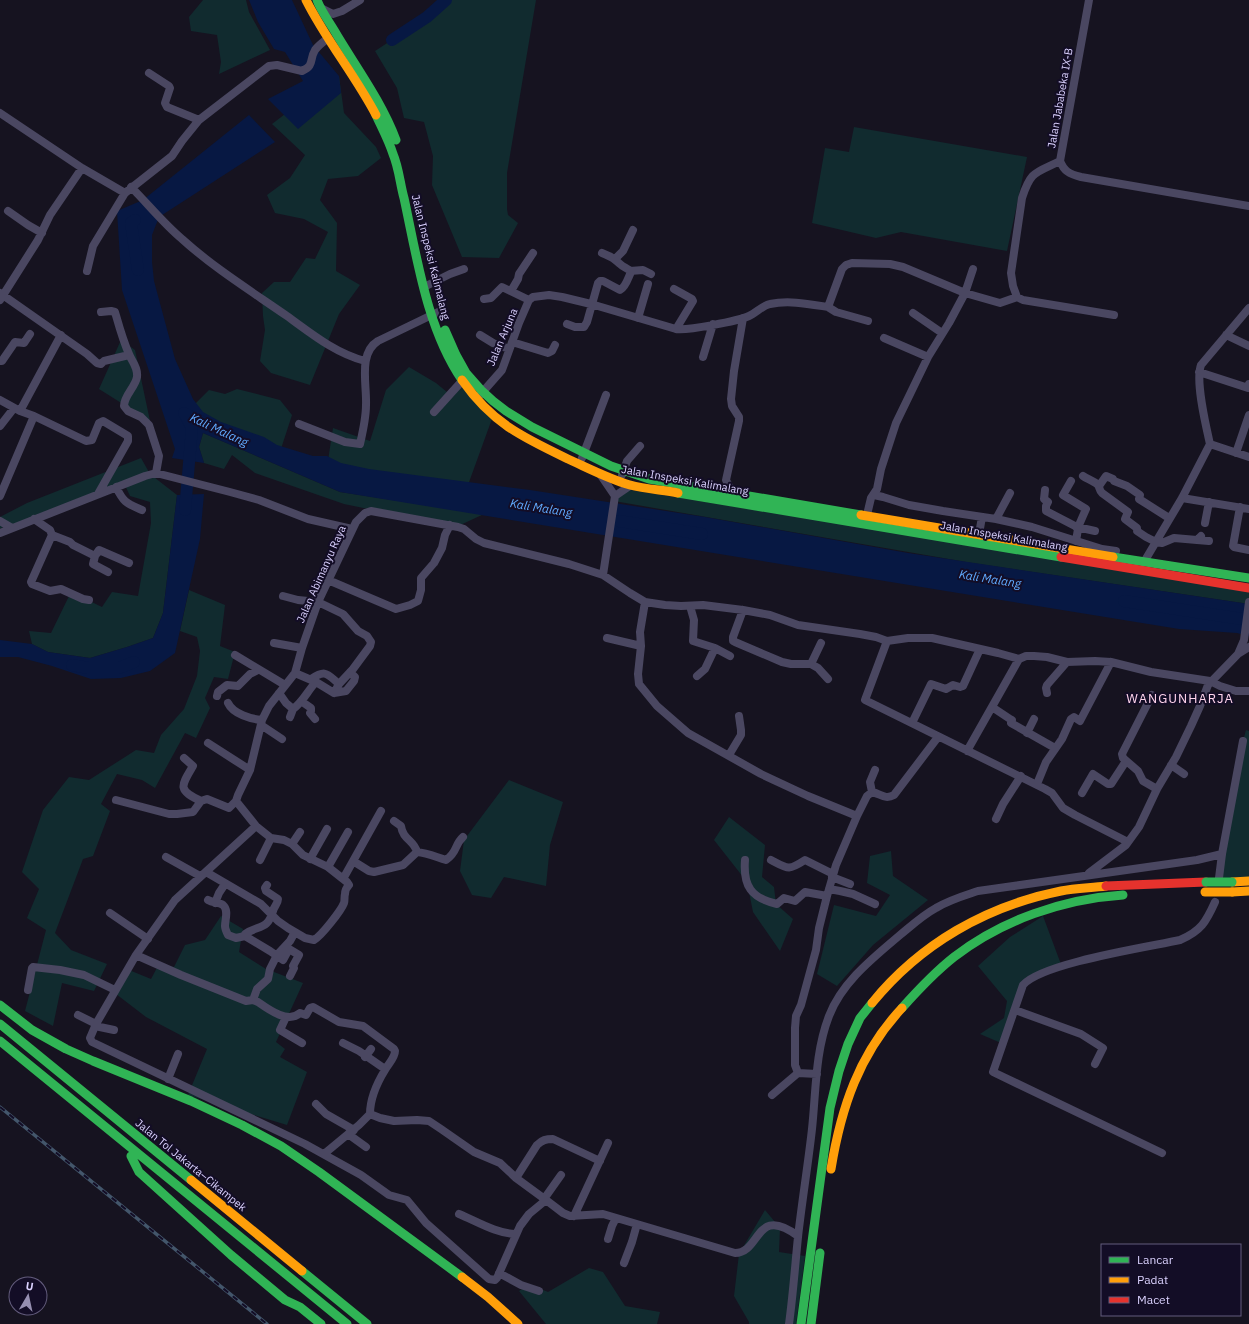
<svg xmlns="http://www.w3.org/2000/svg" width="1249" height="1324" font-family="'IBM Plex Sans',sans-serif">
<style>
.green{fill:#112b2f}
.water{fill:#071843}
.lines{fill:none;stroke-linecap:round;stroke-linejoin:round}
.river{stroke:#071843;stroke-width:12}
.street{stroke:#4a4761;stroke-width:8}
.fast{stroke:#30b455;stroke-width:9}
.slow{stroke:#ff9f0a;stroke-width:9}
.jam{stroke:#e5322d;stroke-width:9}
.rail-casing{stroke:#43566b;stroke-width:3.5}
.rail{stroke:#130d26;stroke-width:2;stroke-dasharray:6;stroke-linecap:butt}
.fast-bridge{stroke:#30b455;stroke-width:9}
.slow-bridge{stroke:#ff9f0a;stroke-width:9}
.labels{text-anchor:middle;stroke-width:4;stroke-linejoin:round;paint-order:stroke}
.street-label{font-size:11px;fill:#dbd2ff;stroke:#130d26}
.water-label{font-size:12px;font-style:italic;fill:#60aaff;stroke:#130d26}
.quarter-label{font-size:13px;letter-spacing:1px;fill:#ffd4ec;stroke:#130d26}
</style>
<rect width="100%" height="100%" fill="#161320"/>
<path class="green" d="M203,0H246L249,12L270,50L219,74L221,62L217,35L191,31L189,17Z
M446,0H536L507,173V209L508,215L518,223L499,258L462,257L432,185L433,156L424,122L404,118L397,88L375,51L427,17Z
M339,76L344,113L376,147L381,158L358,176L328,179L320,200L337,223L336,271L360,285L339,314L310,385L271,373L260,361L265,330L263,316L262,293L274,282H290L306,258L315,259L328,232L304,219L275,213L267,195L290,178L305,155L272,124L310,95Z
M854,127L1027,157L1007,251L901,232L876,238L812,223L825,148L849,152Z
M121,340L135,350L150,421L99,389Z
M409,367L436,383L453,397L465,381L493,416L464,496L327,467L333,428L370,441L386,390Z
M237,389L280,400L292,415L278,458L185,414L209,390L225,394Z
M203,433L340,492L484,514L456,527L344,504L255,473L232,455L224,469L204,463L199,447Z
M141,458L150,474L177,495L163,613L153,638L127,647L90,658L48,652L32,644L29,631L51,633L71,592L102,607L112,592L138,596L151,523L150,502L130,496L124,483L39,516L3,527L0,529V517L27,503Z
M624,489L1249,589V604L972,563L614,501Z
M189,590L225,605L220,646L235,652L228,679L214,677L205,698L210,708L196,738L185,733L155,788L142,780L117,774L101,804L110,811L93,856L83,859L55,933L71,950L107,964L94,991L62,983L53,1026L25,1011L46,930L27,918L39,889L22,872L43,810L69,777L89,780L136,750L154,753L161,735L184,709L197,676L200,651L197,637L180,631Z
M1246,730L1249,731V880L1218,882L1243,741Z
M509,780L563,802L550,845L546,886L504,877L491,898L472,895L460,871L464,840Z
M729,817L765,845L762,877L774,887L776,904L793,919L780,951L753,912L747,882L714,840Z
M891,851L893,876L928,900L873,945L837,986L817,974L834,905L876,916L890,895L867,883L870,856Z
M221,916L243,929L239,952L266,969L303,983L276,1042L285,1049L280,1057L307,1072L287,1125L188,1095L207,1049L146,1017L116,994L129,970L151,979L159,964L174,967L185,945L205,940Z
M1043,916L1062,967L1027,981L1001,1043L980,1034L1004,1018L1007,1001L978,966L1010,937Z
M765,1210L780,1228L779,1252L805,1256L796,1324H749V1322L734,1296L739,1254Z
M589,1268L603,1272L625,1306L660,1312L657,1324H546L519,1291L529,1284L548,1292Z"/>
<path class="water" d="M249,0H292L313,45L339,76L341,93L298,129L268,99L303,81L285,52L274,49L258,22Z
M249,115L275,142L159,217L152,235V262L154,281L175,359L193,399L203,412L221,422L264,437L277,445L313,456H327L341,463L369,469L530,490L705,517L908,553L1249,604V636L1237,633L1179,629L340,492L203,433L199,447L204,463L172,458L175,449L122,290L117,211L143,200Z
M204,494L200,539L175,653L150,671L121,678L91,679L52,666L18,657H0V640L32,644L48,652L90,658L127,647L153,638L163,613L177,495Z"/>
<g class="lines">
<path class="river" d="M392,40L427,17L446,0
M135,220L131,223L138,270
M184,413L185,414L219,430
M185,414L192,428L185,510
M619,521L702,534
M1124,601L1242,619
M72,665L88,668H119L134,662"/>
<path class="street" d="M321,8L333,14L342,11L360,0
M149,73L169,86L170,88L165,103L167,107L199,120
M0,113L82,168L125,193
M1060,161C1036,173 1031,170 1022,198L1011,273L1013,286L1017,297L1023,300L1114,315
M1060,161C1064,171 1069,174 1081,177L1249,206
M1060,161L1089,0
M131,187C148,204 163,223 182,239C214,268 251,291 287,316C312,334 335,353 365,361
M8,211L28,225L42,233
M615,259L623,251L633,230
M87,271L93,246L125,193L172,156L182,141L199,120L269,66L277,65L302,71C315,65 309,60 315,50C318,46 323,42 327,39
M630,271L643,270L651,274
M424,287L450,274L464,269
M674,289L692,299L693,301L676,329
M511,291L518,279L519,274L533,253
M0,293L87,354L97,363L101,364L104,361L129,355
M484,299L491,298L502,287L529,300
M0,300L38,240L50,215L82,168
M828,307L836,312L868,321
M101,312L111,311L115,312C119,326 123,341 129,354C132,362 138,367 137,377C135,388 124,395 124,406L128,411L141,417L149,425L159,456L156,473
M913,313L942,333
M638,318L648,284
M567,324L575,327H584L587,322L598,283L600,281H603L620,290C626,287 628,278 631,272C628,268 624,268 620,264C613,258 612,257 602,253
M480,335L493,343L509,349
M1226,335L1249,346
M884,338L928,357
M512,342L548,353L552,351L555,345
M703,357L713,324
M0,361H2L15,342L24,343L30,334
M1199,372L1248,388L1249,384
M480,395L502,370L519,323L529,300L533,297L549,295L562,297L591,304L676,329C687,331 738,321 749,316C756,313 763,305 770,304C789,300 809,304 828,307L842,269L846,265L852,263L890,264L903,267L965,293L1000,303L1017,297
M0,400L20,411L34,416L0,496
M20,411L61,335
M434,412L462,381
M34,416L86,441L92,440L99,423L103,421L128,436V441L98,494
M299,424L345,442L360,444C363,431 366,418 366,405C367,385 358,353 378,341L438,312
M0,426L14,408
M1210,444L1249,457
M1236,453L1249,415
M582,458L606,395
M600,474L615,496L603,575L630,593L645,602L665,605L681,606L703,605L743,610L770,615L798,625L860,634L876,637L887,641L908,638H932L998,653L1019,659L1026,656H1034L1047,657L1067,662L1095,661L1111,662L1151,672L1210,681L1220,686L1236,691H1249
M622,475L627,461L640,446
M1083,476C1087,479 1094,481 1098,485C1100,488 1099,490 1102,493L1128,512L1125,519L1137,528V531L1146,537L1156,542L1162,543L1174,538L1197,540L1201,536
M1071,481L1063,495L1086,509L1079,525L1078,529H1086L1095,531
M1099,486L1106,476L1113,479L1114,481L1127,486L1140,495L1139,499L1169,518
M116,487C124,503 126,503 142,510
M1045,490L1044,499L1048,502L1046,506V511L1075,526L1078,529L1076,541
M732,492L726,480L739,421V417L732,406L731,399L734,371L743,318
M874,495L883,497L909,505L943,511L996,519L1032,527L1102,549L1116,551
M615,496L631,485
M1182,498L1249,509
M1240,507L1233,546L1234,547L1249,550
M34,519L50,530L52,535L31,582L32,584L50,591L61,589L83,599L89,600
M866,519L871,498L877,489L881,469L896,423L928,357L949,323L965,293L973,269
M996,519L1010,493
M0,521L12,528
M1205,523L1209,502
M0,533L145,476L156,473L230,492L259,500L308,519L352,529
M979,534L982,517
M52,535L70,542L73,545L95,556L99,550L129,563
M1197,540L1209,541
M95,556L93,564L108,572
M1144,562L1182,498L1210,444C1206,426 1195,381 1201,365L1249,308
M328,580L396,609L410,605L418,601L421,590V578L434,563L442,548L445,535L450,525
M283,596L298,600L318,602L343,614L358,631L367,636L371,642L370,646L353,669L339,684L334,693
M645,602L640,632L641,646L638,674L639,684L657,706L688,733L761,774L808,796L857,816
M690,606L694,620L693,641L715,648L730,656
M743,610L733,637V641L735,642L782,662L791,664H811L818,668L828,679
M607,638L641,646
M887,641L865,700L1045,789L1052,793L1063,808L1075,815L1128,842
M274,643L302,648
M1238,654L1249,647
M235,655L285,685
M811,664L821,643
M295,673L316,682L334,693L346,691L354,681L355,677L350,672
M697,676L705,669L715,648
M311,679C326,669 327,674 339,684
M279,693L286,703L293,709C303,702 308,690 316,682
M1047,693L1046,688L1047,685L1067,662
M1152,695L1122,754L1123,758L1138,771L1143,781L1157,789
M217,696L218,692L227,685L238,686L250,674L258,670
M301,701L311,708V711L310,713L315,719
M228,703C233,714 251,719 262,720
M992,707L1010,719L1012,720L1011,723L1055,748
M290,717L293,709
M912,723L931,684L946,689L953,685L960,687L963,686L980,649
M261,725L282,739
M1027,733L1034,719
M208,743L250,770
M967,751L1019,659
M729,755L741,735V730L739,716
M184,758L193,766C181,786 177,790 201,801
M1171,765L1184,774
M1037,784L1046,762L1062,739L1071,719L1074,717L1080,721L1111,662
M872,792L870,782L875,770
M1082,793L1093,774L1108,784H1111L1126,761
M116,800L169,814H177L193,812L201,801L207,799L229,808L236,801
M996,819L1003,804L1021,776
M394,821L401,826C403,840 414,840 417,852
M256,826L175,900L136,955L96,1024L90,1038L92,1042L305,1144L361,1175L389,1195L407,1200L426,1223L489,1279L495,1280L497,1278L520,1226L529,1214L546,1200
M292,844L300,832
M166,857L200,876
M310,859L327,829
M260,860L271,838
M745,860C743,886 751,898 777,904L784,898L795,901L805,892L827,896
M771,860C788,869 788,871 805,860L833,874
M353,861L369,871L374,872L403,865L417,852C427,853 436,857 446,860C458,852 454,845 463,837
M328,867L348,832
M206,872L261,904L278,921L288,928L305,938L314,940C321,936 341,911 344,903C345,900 344,897 345,894C345,891 347,887 349,885L347,882L328,867L303,855L292,844L284,840L271,838L256,826L236,801L238,795L250,770L262,720L269,706L295,673L302,648L318,602L356,522L365,513L371,511L458,527L464,529L476,539L484,543L569,564L603,575
M1089,873L1126,845L1139,827L1157,789L1176,757L1191,726L1200,706L1208,685L1238,654L1244,640L1249,602
M832,877L850,884
M1219,878L1222,854L1243,741
M343,879L381,811
M267,885L265,888L266,891L278,899C278,904 274,906 273,911C268,930 258,925 245,934V936L270,951L283,960L289,949L299,955L293,966L294,968L290,976
M829,889L840,891L853,894L875,904
M208,900C213,903 219,902 223,905C229,910 225,920 225,926C225,929 227,933 228,935L236,938L245,936
M215,903L219,893L225,884
M110,913L148,939
M136,955L181,975L246,1001L253,1000L258,1002C268,1009 288,1024 300,1013L306,1015L310,1008L313,1007L339,1022L363,1026L394,1049L395,1051C395,1058 388,1064 385,1070C377,1083 370,1099 370,1114L359,1125L324,1154
M28,990L32,968L33,967L60,970L84,975L115,990
M253,1000L257,989L268,979L270,969L277,955L290,941L295,932
M1015,1010L1081,1034L1103,1048L1095,1064
M78,1015L96,1024
M286,1017L280,1030L302,1043
M95,1026L114,1030
M343,1043L359,1051L385,1069
M365,1057L371,1049
M817,1074L798,1073L795,1065V1028L796,1016L801,1005L816,950L819,928L827,896L836,865L857,816L867,796L872,792C881,794 885,800 894,795L938,737
M168,1079L178,1054
M772,1095L798,1073
M316,1104L326,1114L354,1130
M370,1114L380,1118L394,1121L417,1120L429,1121L441,1129L474,1152L500,1163L516,1178L546,1200L563,1213L570,1216L603,1214L735,1253C761,1253 755,1204 798,1236
M348,1134L366,1147
M1162,1153L993,1072L1023,985C1042,963 1148,947 1180,940C1201,931 1206,922 1215,902
M516,1178L537,1145C542,1140 546,1139 553,1139L600,1161
M544,1199L561,1175
M459,1214C476,1221 497,1234 516,1234
M574,1216L608,1143
M608,1239L612,1226L616,1218
M624,1263L632,1242L637,1224
M499,1273L521,1285L539,1291
M789,1324C793,1295 795,1266 798,1237C802,1201 808,1165 812,1129C816,1092 815,1052 829,1016C842,982 873,958 900,935C911,926 923,915 936,908C949,900 963,896 978,891L1197,860L1222,854"/>
<path class="fast" d="M317,0C321,11 328,20 334,30C355,66 381,100 396,140
M376,115C382,128 389,141 393,154C399,168 400,184 404,198C417,258 427,329 462,380
M445,330L456,355L466,373L481,390L493,401L506,411L532,427L611,466L649,479L861,515
M678,493L1061,557
M1113,557L1249,578
M0,1005L32,1030L66,1049L93,1061L191,1101L242,1125L281,1146L319,1172L462,1277
M902,1008C918,990 935,972 954,957C1002,920 1063,899 1123,895
M0,1024L191,1180
M0,1041L347,1324
M131,1156L139,1172L231,1255L285,1300L300,1307L321,1324
M302,1271L367,1324
M801,1324L830,1108L839,1071L848,1044L860,1018L872,1003
M811,1324L820,1253"/>
<path class="slow" d="M306,0C326,40 355,75 376,115
M462,380C492,423 522,437 568,459C588,468 609,479 630,485C645,489 662,490 678,493
M861,515L1113,557
M1232,882L1249,881
M1232,892L1249,891
M872,1003C920,944 986,906 1061,891C1076,888 1091,888 1106,886
M831,1169C841,1108 859,1054 902,1008
M191,1180L302,1271
M462,1277L488,1297L518,1324"/>
<path class="jam" d="M1061,557L1249,588
M1106,886L1206,882"/>
<defs>
<path id="rail" d="M0,1107L267,1324"/>
</defs>
<use href="#rail" class="rail-casing"/>
<use href="#rail" class="rail"/>
<path class="fast-bridge" d="M1206,882H1232"/>
<path class="slow-bridge" d="M1205,892H1232"/>
</g>
<g class="labels">
<g class="street-label">
<text transform="translate(1060 98) rotate(-80)" y="4">Jalan Jababeka IX-B</text>
<text transform="translate(431 257) rotate(76)" y="4">Jalan Inspeksi Kalimalang</text>
<text transform="translate(502 337) rotate(-67)" y="4">Jalan Arjuna</text>
<text transform="translate(685 480) rotate(10)" y="4">Jalan Inspeksi Kalimalang</text>
<text transform="translate(1004 536) rotate(10)" y="4">Jalan Inspeksi Kalimalang</text>
<text transform="translate(321 574) rotate(-66)" y="4">Jalan Abimanyu Raya</text>
<text transform="translate(191 1165) rotate(39)" y="4">Jalan Tol Jakarta–Cikampek</text>
</g>
<g class="water-label">
<text transform="translate(219 430) rotate(25)" y="4">Kali Malang</text>
<text transform="translate(541 508) rotate(9)" y="4">Kali Malang</text>
<text transform="translate(990 579) rotate(9)" y="4">Kali Malang</text>
</g>
<g class="quarter-label">
<text x="1180" y="703">WANGUNHARJA</text>
</g>
</g>
<rect x="1101" y="1244" width="140" height="72" fill="#130d26" stroke="#635c7d"/>
<rect x="1109" y="1257" width="20" height="6" fill="#30b455" stroke="#635c7d"/>
<text x="1137" y="1264" font-size="12" fill="#dbd2ff">Lancar</text>
<rect x="1109" y="1277" width="20" height="6" fill="#ff9f0a" stroke="#635c7d"/>
<text x="1137" y="1284" font-size="12" fill="#dbd2ff">Padat</text>
<rect x="1109" y="1297" width="20" height="6" fill="#e5322d" stroke="#635c7d"/>
<text x="1137" y="1304" font-size="12" fill="#dbd2ff">Macet</text>
<g transform="translate(28 1296) rotate(9)"><circle r="19" fill="#130d26" stroke="#635c7d"/>
<path d="M0-3L7 15L0 10L-7 15Z" fill="#968fb1"/>
<text y="-6" font-size="11" font-weight="bold" text-anchor="middle" fill="#dbd2ff">U</text>
</g>
</svg>
